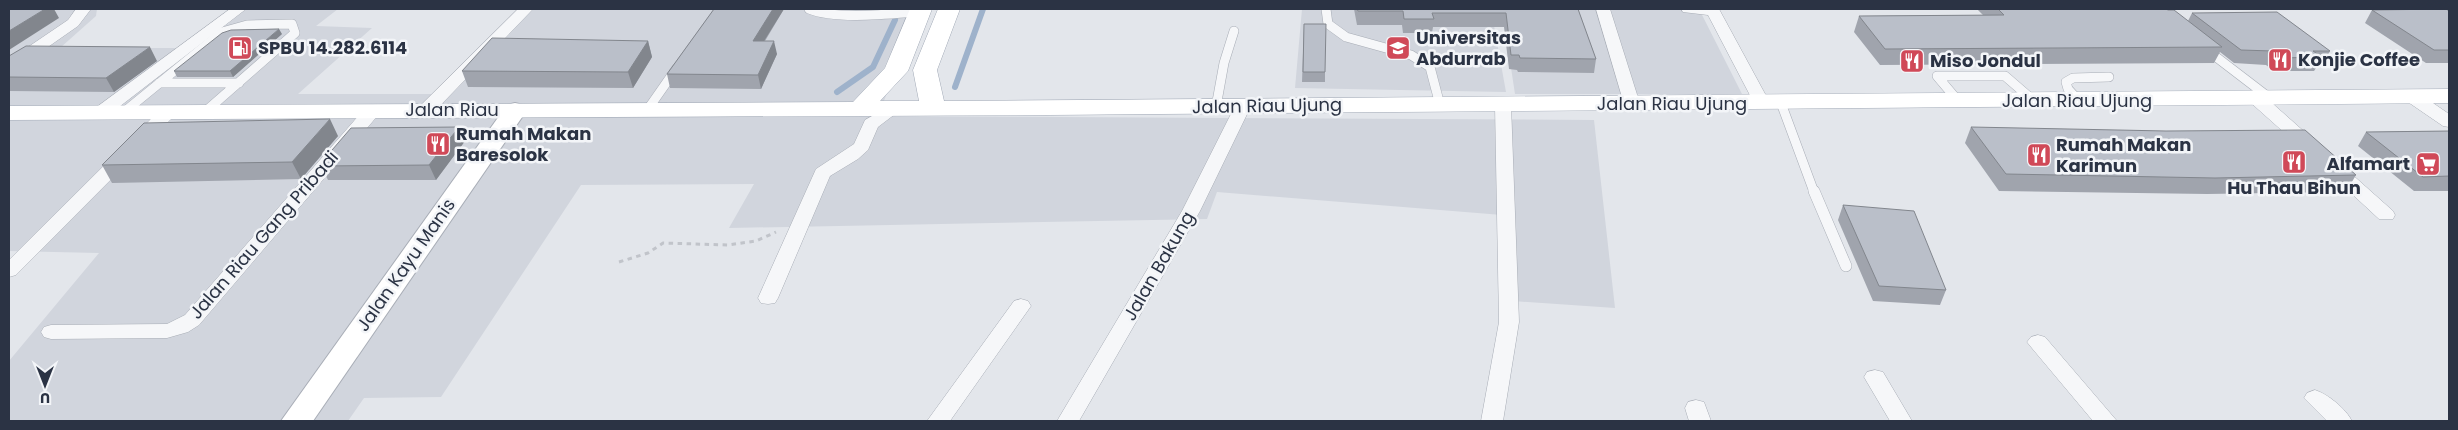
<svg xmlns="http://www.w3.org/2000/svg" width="2458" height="430" font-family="Poppins,sans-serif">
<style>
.built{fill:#d1d5dd}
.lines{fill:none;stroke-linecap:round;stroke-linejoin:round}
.stream{stroke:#9eb2cb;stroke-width:6}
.lane-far1-casing{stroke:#a8adb6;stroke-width:10}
.lane-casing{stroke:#a8adb6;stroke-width:12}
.street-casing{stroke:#a8adb6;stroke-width:1}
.secondary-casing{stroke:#a8adb6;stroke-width:2}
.primary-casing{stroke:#a2aab7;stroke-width:1}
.path{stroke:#c1c4ca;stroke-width:3;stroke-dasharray:4.5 4.5;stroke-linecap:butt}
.lane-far1{stroke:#f6f7f9;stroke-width:9}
.lane{stroke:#f6f7f9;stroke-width:11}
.street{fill:#f6f7f9;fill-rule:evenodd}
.secondary{fill:#fff;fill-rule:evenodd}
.primary{fill:#fff;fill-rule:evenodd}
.wall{fill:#a0a4ad}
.shaded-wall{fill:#82868d}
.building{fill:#babfc9;stroke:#82868d}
.labels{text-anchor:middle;stroke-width:5;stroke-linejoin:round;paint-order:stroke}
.poi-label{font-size:18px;font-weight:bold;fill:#2b3344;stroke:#f3f5f8;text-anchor:start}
.street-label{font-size:18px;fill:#2b3344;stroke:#f3f5f8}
</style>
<rect width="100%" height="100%" fill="#e3e6eb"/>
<path class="built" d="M9,9H97L96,16L60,48H198L246,9H338L316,26L372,28L298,94H444L532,9H920L878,116L1594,120L1615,308L1513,301L1502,215L1217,192L1207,219L729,228L754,184L581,185L441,397L364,398L348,421H9V361L99,253L9,251Z
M1302,9H1491L1506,92L1295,88Z
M1502,9H1699L1742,94H1515Z"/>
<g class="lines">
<path class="stream" d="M955,87L983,9
M837,92L873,67L895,20"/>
<defs>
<path id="lane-far1" d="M809,9C835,20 890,14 919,12
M1326,9L1328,24L1346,37L1411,55L1430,67L1440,105
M2207,50L2271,99
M159,83H239
M2079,101L2068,89L2066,82L2073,78L2109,77
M1959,102L1937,76H2005L2034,101
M1781,103L1814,192
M1216,107L1224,63L1234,31
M648,109L676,69
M124,112L222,32L247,25L292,24L295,33L206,111"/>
<path id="lane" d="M1814,191L1846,266"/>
<path id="street" d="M76,9H91L78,26L15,70L9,72V60L68,20Z
M230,9H246L106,117H94L92,113L94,109Z
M518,9H533L432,114H420L418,110L420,106Z
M1596,9H1610L1640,104L1638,108H1626L1624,104Z
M1681,9H1719L1770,103L1768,107H1756L1754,103L1708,15L1683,12Z
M2411,91L2417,92L2449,114V127L2443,126L2405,100L2403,96L2405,92Z
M2257,94L2263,95L2317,143L2320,147L2317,151H2305L2251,103L2249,99L2251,95Z
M1503,100L1509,101L1511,105L1519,322L1503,421H1481L1499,322L1495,105L1497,101Z
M1243,101L1249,102L1251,106L1200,211L1079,421H1057L1182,211L1235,106L1237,102Z
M895,103L901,104L903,108L878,127L868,150L858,159L830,176L778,298L775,303L768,304L761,303L758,298L816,169L854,144L865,120Z
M373,105L379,106L381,110L379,114L199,325L188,332L167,338L51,339L44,337L41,332L44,327L51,325L167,324L185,315L367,106Z
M168,107L174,108L176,112L174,116L16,275L9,277V260L162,108Z
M2331,160L2337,161L2393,211L2395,215L2393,219H2379L2325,169L2322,165L2325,161Z
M1021,299L1028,301L1031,306L950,421H927L1014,301Z
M2038,335L2045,337L2117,421H2093L2031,347L2027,342L2031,337Z
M1875,370L1883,372L1912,421H1890L1864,377L1867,372Z
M2315,390C2328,394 2346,409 2352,421H2327L2304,398L2307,393Z
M1696,400L1704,402L1711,421H1689L1685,408L1688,402Z"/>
<path id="secondary" d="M515,103L523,105L527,110L313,421H281L507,105Z"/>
<path id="primary" d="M910,9H932L908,71L880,101H919L913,70L938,9H960L937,70L944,101L2449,89V103L1049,115L9,120V106L853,102L885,68Z"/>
</defs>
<use href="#lane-far1" class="lane-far1-casing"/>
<use href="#lane" class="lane-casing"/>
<use href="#street" class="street-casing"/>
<use href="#secondary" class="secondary-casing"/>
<use href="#primary" class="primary-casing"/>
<path class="path" d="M619,262L648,253L663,243L728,245L756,241L776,232"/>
<use href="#lane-far1" class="lane-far1"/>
<use href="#lane" class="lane"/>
<use href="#street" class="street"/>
<use href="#secondary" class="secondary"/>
<use href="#primary" class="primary"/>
</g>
<path class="wall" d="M714,9H784L765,41L777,54L761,89L670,88L667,74Z
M1354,9H1578L1596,59L1594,73L1518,72L1517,70L1509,69L1504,27H1433L1432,33H1403L1402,25H1357Z
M1977,9H2166L2188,21L2192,13L2330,51L2323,65H2318L2314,71H2274L2266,65L2234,63L2220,52L2214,63L1880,65L1854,32L1859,16L1983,15Z
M2372,10L2449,11V63H2426L2365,23Z
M1304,24L1325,72V82H1302Z
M282,34L233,77H177L174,71Z
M648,41L652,57L633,88L468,87L462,71Z
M9,56L157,61L114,92L9,91Z
M1971,127L2356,175L2346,192L2207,194L1999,191L1965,143Z
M2449,131V191H2414L2358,146L2366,132Z
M338,136L301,179L112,183L102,165Z
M465,141L436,180H328L320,164Z
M1843,205L1946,290L1940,305L1873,301L1838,220Z"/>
<path class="shaded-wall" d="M45,9H54L59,18L9,50V31Z
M773,9H784L756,54L753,41Z
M279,29L282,34L233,77L230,71Z
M648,41L652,57L633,88L628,72Z
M774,41L777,54L761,89L758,75Z
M150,47L157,61L114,92L106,78Z
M330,119L338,136L301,179L292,162Z
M459,127L465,141L436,180L429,165Z"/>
<path class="building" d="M9,9H45L9,31Z
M714,9H773L753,41H774L758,75L667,74Z
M1357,9H1578L1596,59L1520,58L1519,55H1511L1506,13H1432L1434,19H1404L1403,11H1358Z
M1998,9H2166L2168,10H2174L2222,47L1885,49L1859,16L2004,15Z
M2446,9L2449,11V50H2434L2372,10Z
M2277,12L2330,51H2313L2322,57L2281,58L2273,51L2241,50L2192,13Z
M1304,24H1326L1325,72H1303Z
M279,29L230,71H174L222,33L231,30Z
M492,38L648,41L628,72L462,71Z
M26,46L150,47L106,78L9,77V56Z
M330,119L292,162L102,165L144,123Z
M459,127L429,165L321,166L322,164H320L351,128Z
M1971,127L2166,131L2305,130L2356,175L2215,178L2006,174Z
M2449,131V176L2423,177L2366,132Z
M1843,205L1914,211L1946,290L1879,286Z"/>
<defs>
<symbol id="fuel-square" viewBox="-11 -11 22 22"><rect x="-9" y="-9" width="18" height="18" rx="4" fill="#d04958" stroke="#f3f5f8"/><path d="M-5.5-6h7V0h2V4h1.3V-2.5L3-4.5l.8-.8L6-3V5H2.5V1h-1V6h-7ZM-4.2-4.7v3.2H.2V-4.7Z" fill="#fff"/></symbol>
<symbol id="university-square" viewBox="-11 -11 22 22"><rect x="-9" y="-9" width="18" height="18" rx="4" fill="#d04958" stroke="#f3f5f8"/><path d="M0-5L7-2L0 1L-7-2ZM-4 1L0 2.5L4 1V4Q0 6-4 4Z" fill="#fff"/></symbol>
<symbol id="restaurant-square" viewBox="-11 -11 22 22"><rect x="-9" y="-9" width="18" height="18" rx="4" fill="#d04958" stroke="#f3f5f8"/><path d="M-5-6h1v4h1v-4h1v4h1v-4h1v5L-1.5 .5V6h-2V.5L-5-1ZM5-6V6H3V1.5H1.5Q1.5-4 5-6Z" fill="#fff"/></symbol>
<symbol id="supermarket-square" viewBox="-11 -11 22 22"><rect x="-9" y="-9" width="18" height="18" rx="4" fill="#d04958" stroke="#f3f5f8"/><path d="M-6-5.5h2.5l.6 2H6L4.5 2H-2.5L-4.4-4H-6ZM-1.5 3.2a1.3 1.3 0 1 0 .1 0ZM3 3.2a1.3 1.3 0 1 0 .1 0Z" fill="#fff"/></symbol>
</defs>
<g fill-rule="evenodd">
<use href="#fuel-square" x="226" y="34" width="28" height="28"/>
<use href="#university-square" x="1384" y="34" width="28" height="28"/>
<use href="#restaurant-square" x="2266" y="46" width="28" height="28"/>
<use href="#restaurant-square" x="1898" y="47" width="28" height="28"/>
<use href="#restaurant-square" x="424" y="130" width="28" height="28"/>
<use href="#restaurant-square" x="2025" y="141" width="28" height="28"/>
<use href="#restaurant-square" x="2280" y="148" width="28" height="28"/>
<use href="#supermarket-square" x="2414" y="150" width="28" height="28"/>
</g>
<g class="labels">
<g class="poi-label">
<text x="1416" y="44">Universitas<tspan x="1416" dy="21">Abdurrab</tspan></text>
<text x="258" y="54">SPBU 14.282.6114</text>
<text x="2298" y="66">Konjie Coffee</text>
<text x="1930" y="67">Miso Jondul</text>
<text x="456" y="140">Rumah Makan<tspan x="456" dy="21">Baresolok</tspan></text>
<text x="2056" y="151">Rumah Makan<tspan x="2056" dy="21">Karimun</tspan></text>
<text x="2410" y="170" text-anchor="end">Alfamart</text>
<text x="2294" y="194" text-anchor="middle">Hu Thau Bihun</text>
</g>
<g class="street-label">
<text x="2077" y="107">Jalan Riau Ujung</text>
<text x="1672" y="110">Jalan Riau Ujung</text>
<text transform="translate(1267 106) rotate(-1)" y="6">Jalan Riau Ujung</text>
<text x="452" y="116">Jalan Riau</text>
<text transform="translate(264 235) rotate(-49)" y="6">Jalan Riau Gang Pribadi</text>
<text transform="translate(406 265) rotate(-55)" y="6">Jalan Kayu Manis</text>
<text transform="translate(1159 266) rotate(-60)" y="6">Jalan Bakung</text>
</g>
</g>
<rect width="2458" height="430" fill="none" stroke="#2b3344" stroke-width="20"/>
<g transform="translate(45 385) rotate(180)" stroke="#f3f5f8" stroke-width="4" paint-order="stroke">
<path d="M0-4L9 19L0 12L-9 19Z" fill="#2b3344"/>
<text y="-8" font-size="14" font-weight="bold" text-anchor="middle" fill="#2b3344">U</text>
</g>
</svg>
